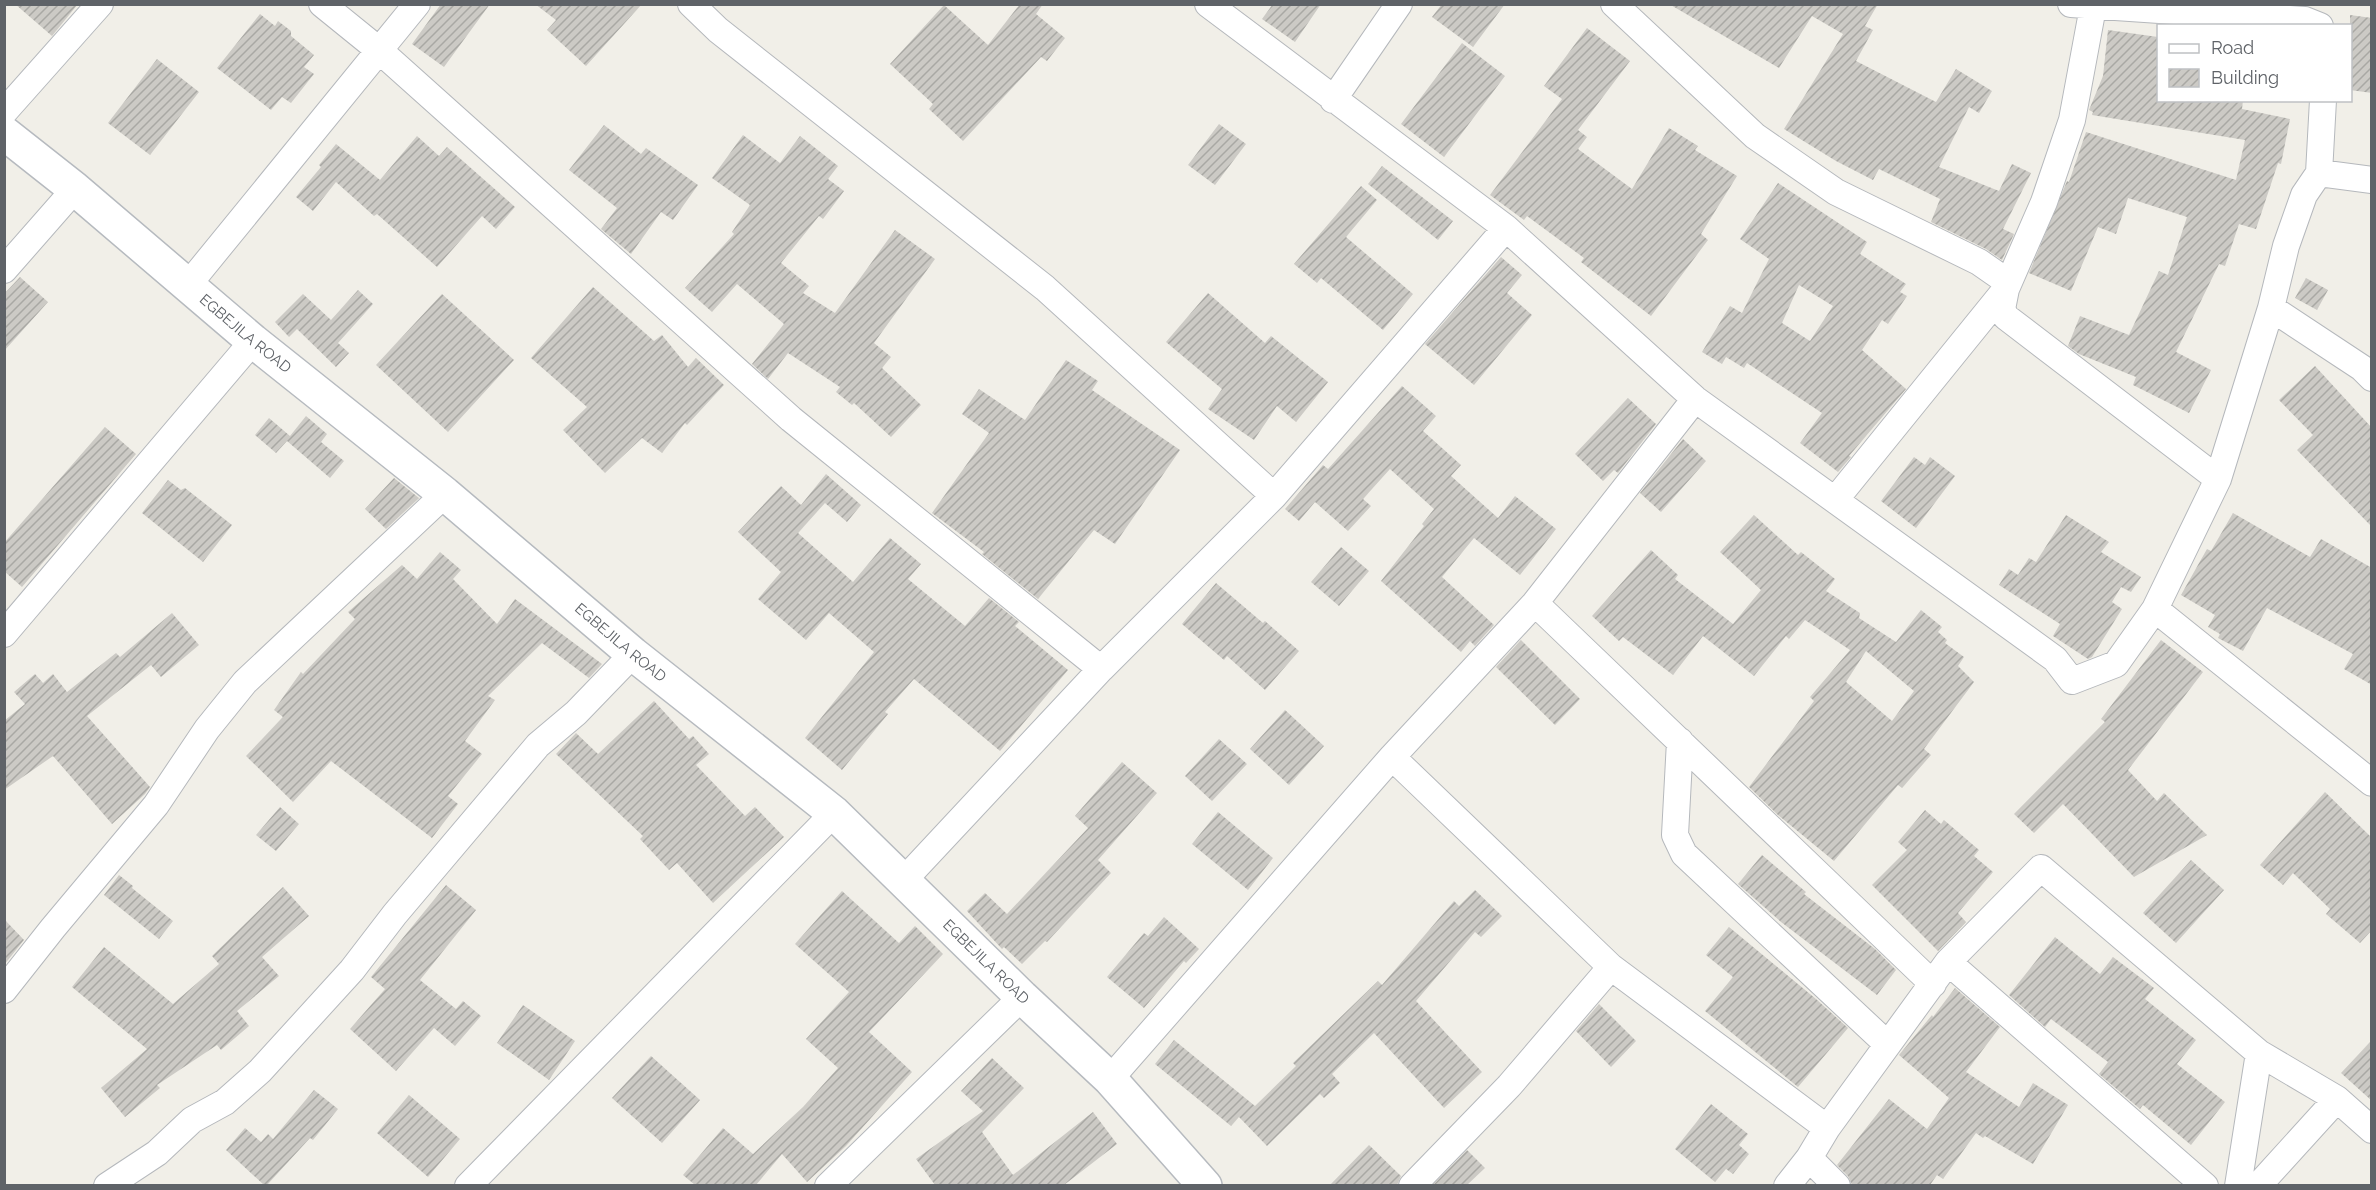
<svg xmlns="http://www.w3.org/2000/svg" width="2376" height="1190" font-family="Raleway,sans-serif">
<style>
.building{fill:url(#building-hatch);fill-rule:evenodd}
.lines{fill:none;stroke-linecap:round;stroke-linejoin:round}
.street-casing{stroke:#b5b8bc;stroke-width:28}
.secondary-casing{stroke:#b6babf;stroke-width:36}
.street{stroke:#fff;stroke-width:26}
.secondary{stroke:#fff;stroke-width:33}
.labels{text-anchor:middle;stroke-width:6;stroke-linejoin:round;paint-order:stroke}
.street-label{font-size:15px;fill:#5f6368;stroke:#fff}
</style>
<defs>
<pattern id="building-hatch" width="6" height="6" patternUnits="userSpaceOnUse" patternTransform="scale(1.5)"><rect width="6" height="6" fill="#cccac5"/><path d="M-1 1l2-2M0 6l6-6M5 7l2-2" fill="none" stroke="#a9a8a4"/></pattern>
</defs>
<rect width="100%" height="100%" fill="#f1efe8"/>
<path class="building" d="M15,4H78L52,36Z
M441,4H490L444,67L412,44Z
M535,4H642L586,66L547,30L556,20Z
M1020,4H1043L1036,14L1065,38L1047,61L1041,57L963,141L929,109L933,104L890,64L944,5L988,45Z
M1273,4H1321L1295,42L1262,19Z
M1442,4H1505L1473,47L1432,17Z
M1669,4H1878L1865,26L1873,30L1856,61L1936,102L1956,69L1992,91L1979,113L1969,107L1939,167L1999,191L2012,164L2031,173L2003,229L2014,234L2002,260L1986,249L1931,222L1940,199L1879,169L1873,180L1836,161L1784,129L1843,34L1812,16L1779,68Z
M260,14L275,26L278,21L291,31V36L314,55L304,67L314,74L291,103L282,97L271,110L217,68Z
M2350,15L2372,18V93L2350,90Z
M1587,28L1630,61L1578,130L1587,137L1578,149L1632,189L1669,128L1698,146L1695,150L1737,176L1701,234L1708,240L1651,316L1581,262L1584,258L1527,216L1524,220L1490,195L1562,99L1544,86Z
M2108,30L2158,37V100H2243L2242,109L2290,119L2281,164L2278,163L2256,229L2239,224L2225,266L2219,264L2176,352L2211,370L2189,413L2133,385L2136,377L2079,354L2068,346L2080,316L2129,335L2159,271L2168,275L2187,217L2128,198L2116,234L2098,227L2071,291L2029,273L2067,181L2069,182L2086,132L2236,180L2245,140L2092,115L2093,112L2089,110L2103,76Z
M1462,43L1505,76L1444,157L1401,124Z
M157,59L199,92L150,155L108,123Z
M1219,124L1246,144L1215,185L1188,165Z
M604,125L641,154L646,148L698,185L673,220L661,212L631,254L601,229L617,208L569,170Z
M743,135L780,163L800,136L838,166L828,179L844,191L823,219L819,216L781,263L809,286L803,293L835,313L895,230L935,259L874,343L891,357L882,368L921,405L891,437L854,403L852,405L836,392L840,387L788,353L768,379L752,364L784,324L737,284L712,312L685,288L734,234L732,232L750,205L712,178Z
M417,136L439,156L447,147L515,207L496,229L482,216L437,267L377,214L374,216L336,182L313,211L296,197L321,167L319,165L336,144L380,180Z
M1382,166L1453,221L1438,240L1368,184Z
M1778,183L1867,242L1860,254L1906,284L1900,292L1907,296L1888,324L1882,320L1862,350L1906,389L1849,456L1851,457L1838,472L1800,443L1822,413L1747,363L1744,368L1726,357L1722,364L1702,352L1730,306L1742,313L1769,259L1740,239ZM1799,285L1833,306L1810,341L1782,323Z
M1361,186L1377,200L1346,237L1413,294L1383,330L1321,278L1317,283L1294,264Z
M1501,257L1522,275L1507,293L1532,315L1474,385L1425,344Z
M20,277L48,302L4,351V294Z
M2306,278L2328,290L2317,310L2295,298Z
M593,287L654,341L662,335L688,367L696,358L724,385L687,425L685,423L662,453L642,438L605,473L563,430L587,407L531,358Z
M358,290L373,304L338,343L349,353L336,367L297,329L289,337L275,322L303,294L331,320Z
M1208,293L1265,343L1271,336L1328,382L1296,422L1277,406L1254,440L1208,409L1222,389L1166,342Z
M442,294L514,360L448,432L376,365Z
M1066,360L1098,381L1092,390L1180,450L1115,544L1094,530L1038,599L982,554L984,552L932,513L989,433L962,414L979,389L1025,420Z
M2315,366L2372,428V527L2297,450L2313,435L2279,400Z
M1402,386L1436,416L1423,431L1461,465L1451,476L1498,518L1515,496L1556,529L1520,575L1474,538L1442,577L1494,625L1475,646L1470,641L1461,652L1381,581L1424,526L1422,524L1434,509L1390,469L1363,499L1371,506L1348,531L1315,502L1299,521L1285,509L1323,465L1328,469Z
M1628,398L1656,424L1618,473L1614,470L1603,481L1575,454Z
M306,416L327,434L321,442L344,461L330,478L287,441L276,453L255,435L269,418L290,436Z
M105,427L136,454L22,587L4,571V543Z
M1683,439L1706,461L1661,512L1640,493Z
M1914,457L1925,465L1930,457L1955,476L1916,528L1881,501Z
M826,474L861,505L847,522L825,503L798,533L853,582L890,538L921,564L908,579L965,626L989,598L1019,622L1015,626L1068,670L1000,751L914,679L885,712L888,714L842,770L805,738L874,652L829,613L806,640L758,599L781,572L738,532L781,486L801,505Z
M394,478L419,498L386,529L365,509Z
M168,480L181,490L185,488L232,525L203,562L142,513Z
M2233,513L2310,557L2321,539L2372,568V685L2344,669L2353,654L2267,608L2243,651L2218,638L2220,634L2208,627L2215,615L2181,595L2207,549L2211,551Z
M1754,515L1798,555L1801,552L1835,579L1826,591L1860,613L1859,618L1896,642L1921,610L1942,627L1938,632L1947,640L1945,643L1964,657L1958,666L1974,682L1924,749L1931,755L1902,788L1898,785L1834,861L1778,815L1749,787L1814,701L1810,697L1850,650L1805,620L1789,639L1786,636L1754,676L1703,636L1673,675L1623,637L1619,641L1592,616L1651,550L1678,575L1675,579L1733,624L1761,590L1720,552ZM1866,651L1914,691L1892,721L1846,682Z
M2066,515L2109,542L2101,552L2141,577L2131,592L2121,587L2112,602L2122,609L2092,657L2088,659L2053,636L2060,624L1999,585L2009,569L2018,575L2029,558L2036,562Z
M1341,547L1369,571L1339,606L1311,582Z
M440,552L461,570L453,579L497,624L515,599L602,664L589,678L542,643L488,696L495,700L465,741L482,754L448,796L458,804L432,838L331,761L293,802L246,756L283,717L274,710L301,672L303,674L355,619L348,612L402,565L417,579Z
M1216,583L1263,623L1265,621L1299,651L1265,690L1227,656L1224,660L1182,624Z
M172,613L199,645L161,677L151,665L87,716L150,787L145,794L112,824L53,756L4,790V721L25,704L14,692L35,674L43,683L53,674L67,692L116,653L120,657Z
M1521,640L1580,699L1555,725L1496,667Z
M2161,640L2203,672L2128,770L2157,801L2164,793L2207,835L2134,877L2063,804L2034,833L2014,814L2105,722L2101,719Z
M654,701L689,739L693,736L709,754L696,765L745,816L755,807L784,837L713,903L677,863L669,870L640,839L643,836L556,754L576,733L598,754Z
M1285,710L1324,746L1289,785L1250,749Z
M1219,739L1247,764L1212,801L1185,776Z
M1122,762L1157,793L1098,860L1111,873L1047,942L1045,941L1022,964L1004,947L1002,949L967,911L985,893L1007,914L1088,828L1075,816Z
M2325,792L2372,838V930L2360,943L2326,914L2330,909L2293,873L2283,885L2260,865Z
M280,807L299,824L276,851L256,835Z
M1925,810L1941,824L1944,820L1979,850L1974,856L1993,872L1958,913L1966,922L1938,951L1872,885L1907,850L1898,842Z
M1218,812L1273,858L1248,890L1192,844Z
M1762,855L1806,892L1804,894L1875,949L1896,970L1877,995L1781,922L1738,884Z
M2191,860L2224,890L2176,943L2143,913Z
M119,875L133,886L132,888L173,921L159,939L104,895Z
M446,885L476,910L420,980L456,1009L463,1001L481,1016L455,1046L434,1028L396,1071L350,1029L385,989L371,977Z
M283,887L309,916L262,957L279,976L237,1011L249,1026L221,1050L217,1045L157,1085L160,1088L125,1117L101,1088L147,1049L72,987L104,947L173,1004L219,964L212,956Z
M1475,890L1502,916L1481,937L1475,932L1416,1001L1482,1072L1444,1108L1374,1033L1332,1074L1340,1083L1324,1098L1320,1094L1267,1146L1239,1117L1231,1126L1155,1064L1174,1040L1255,1106L1296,1066L1293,1063L1378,981L1382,985L1454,901L1459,906Z
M842,891L899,943L915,926L943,954L869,1032L912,1072L846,1146L807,1182L782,1154L756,1185H695L683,1175L723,1128L753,1154L803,1107L838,1068L806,1039L849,992L795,944Z
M1164,917L1199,949L1186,963L1184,961L1144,1008L1107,977L1144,933L1148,936Z
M4,919L24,940L4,965Z
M1729,927L1816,999L1848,1028L1798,1087L1705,1011L1733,977L1706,955Z
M2055,937L2100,974L2113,957L2154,988L2145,999L2196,1040L2177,1064L2225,1102L2191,1145L2143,1105L2140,1109L2099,1074L2108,1062L2051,1019L2045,1027L2009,995Z
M1955,988L2000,1027L1966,1072L2019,1107L2033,1083L2068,1105L2033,1164L1985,1136L1983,1138L1976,1133L1943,1179L1937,1175L1930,1185H1852L1848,1176L1837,1165L1889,1099L1927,1129L1949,1098L1899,1055L1932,1015L1933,1017Z
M1599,1004L1636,1041L1611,1067L1576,1031Z
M523,1005L575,1041L549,1080L497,1043Z
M2372,1040V1101L2341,1073Z
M651,1056L700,1100L662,1143L612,1098Z
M992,1058L1024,1088L982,1132L1013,1175L1093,1112L1117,1144L1064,1185H935L916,1159L983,1111L961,1091Z
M314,1090L338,1109L313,1140L310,1138L267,1185H264L226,1150L245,1128L261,1142L268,1134L273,1139Z
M409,1095L460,1139L428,1177L377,1133Z
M1711,1104L1748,1134L1739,1145L1749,1154L1733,1174L1726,1169L1715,1182L1675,1149Z
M1369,1145L1401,1176L1397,1185H1330Z
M1467,1150L1485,1168L1467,1185H1433Z"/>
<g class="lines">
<defs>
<path id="street" d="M322,4L380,51L791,419L1101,669
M691,4L718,30L1045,288L1274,496
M1208,4L1506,228L1695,399L2055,659L2072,681L2116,664L2155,609
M1614,4L1755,136L1836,192L1979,262L2002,278L2006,289L2002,309L2006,317L2218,479
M2071,4L2305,20L2320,26
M1333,100L1399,4
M4,112L100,4
M2319,173L2323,100
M2372,180L2319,173L2304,195L2286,246L2271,308L2218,479L2155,609L2372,783
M4,270L75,189
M188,285L417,4
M2271,308L2362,368L2372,378
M1835,500L2006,289L2044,202L2072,120L2093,7
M1535,603L1933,984
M4,634L253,341
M1680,741L1675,835L1684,854L1887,1044
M1392,757L1611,967L1827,1128
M904,880L1101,669L1274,496L1506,228
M1948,962L2205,1186
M4,990L53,928L156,805L207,729L245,682L445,494
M1110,1079L1392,757L1535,603L1695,399
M1809,1158L1837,1186
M107,1186L157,1153L192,1120L225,1102L260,1071L352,970L395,914L538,745L576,713L633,654
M468,1186L834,813
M828,1186L1022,997
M1412,1186L1509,1086L1611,967
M1787,1186L1809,1158L1827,1128L1948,962L2041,868L2259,1053L2337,1099L2372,1130
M2238,1186L2259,1053
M2258,1186L2337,1099"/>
<g id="secondary">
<path id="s1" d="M4,133L75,189L253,341L445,494L633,654L834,813L1022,997L1110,1079L1205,1186"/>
</g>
</defs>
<use href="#street" class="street-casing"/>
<use href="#secondary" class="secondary-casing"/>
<use href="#street" class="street"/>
<use href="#secondary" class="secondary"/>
</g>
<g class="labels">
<g class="street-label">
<text dy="5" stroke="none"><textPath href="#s1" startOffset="314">EGBEJILA ROAD</textPath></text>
<text dy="5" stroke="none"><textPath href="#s1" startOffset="800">EGBEJILA ROAD</textPath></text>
<text dy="5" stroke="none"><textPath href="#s1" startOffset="1286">EGBEJILA ROAD</textPath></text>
</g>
</g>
<rect width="2376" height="1190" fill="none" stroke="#5f6368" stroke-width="12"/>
<rect x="2157" y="24" width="195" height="78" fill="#ffffff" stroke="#bfc1c3" stroke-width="1.5"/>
<rect x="2169" y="44" width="30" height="9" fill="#ffffff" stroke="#bfc1c3" stroke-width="1.5"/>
<text x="2211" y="54" font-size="18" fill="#5f6368">Road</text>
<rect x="2169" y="69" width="30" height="18" fill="url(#building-hatch)" stroke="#bfc1c3" stroke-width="1.5"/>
<text x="2211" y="84" font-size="18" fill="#5f6368">Building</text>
</svg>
